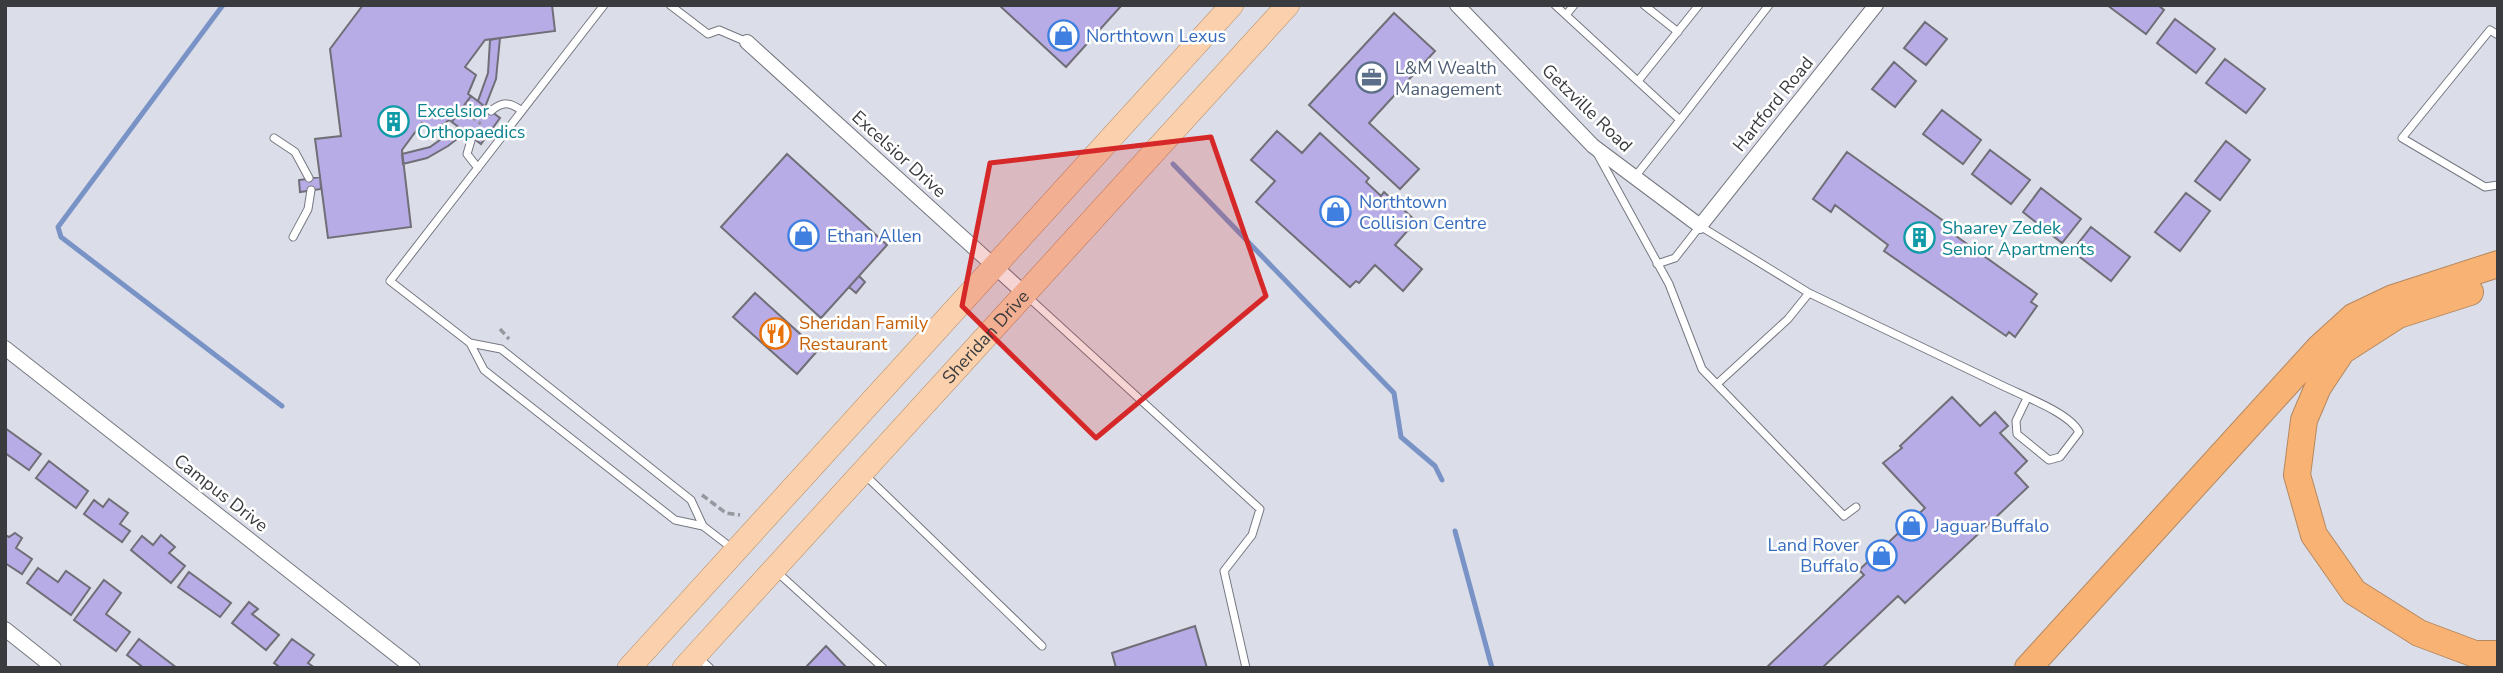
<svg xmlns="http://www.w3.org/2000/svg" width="2503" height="673" font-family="'Nunito Sans',sans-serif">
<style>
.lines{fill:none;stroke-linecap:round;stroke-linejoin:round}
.stream{stroke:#7993c7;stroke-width:5}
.building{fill:#b8ace6;stroke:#706e77;stroke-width:2}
.service-casing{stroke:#757880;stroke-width:9}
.minor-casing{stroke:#757880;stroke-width:16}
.primary-casing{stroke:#b58861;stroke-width:24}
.motorway-casing{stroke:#b58861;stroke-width:28}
.path{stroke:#9698a0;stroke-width:3.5;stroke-dasharray:7 3.5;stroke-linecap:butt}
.service{stroke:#fff;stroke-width:7}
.minor{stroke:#fff;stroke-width:14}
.primary{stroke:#fad1ac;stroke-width:23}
.motorway{stroke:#f7b274;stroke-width:26}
.marked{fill:#d62828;fill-opacity:0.2;stroke:#d62828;stroke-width:5;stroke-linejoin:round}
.labels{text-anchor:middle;stroke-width:5;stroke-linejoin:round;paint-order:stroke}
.shop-label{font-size:18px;fill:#366cbe;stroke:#fff;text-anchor:start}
.service-label{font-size:18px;fill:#4e5e75;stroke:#fff;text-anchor:start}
.street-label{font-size:18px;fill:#3a3b3f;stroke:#fff}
.culture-label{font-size:18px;fill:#0d838f;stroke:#fff;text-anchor:start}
.food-label{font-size:18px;fill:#c56008;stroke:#fff;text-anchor:start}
</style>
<rect width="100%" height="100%" fill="#dbdee8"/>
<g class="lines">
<path class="stream" d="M223,5L58,227L61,237L282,406
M1173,164L1394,393L1401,437L1435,466L1442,480
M1455,531L1492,668"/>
</g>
<path class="building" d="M363,5H552L555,31L485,40L465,67L476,75L468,94L471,96L452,122L449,120L434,132L422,123L402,150L411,227L328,238L315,139L341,136L330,49Z
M999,5H1122L1066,67Z
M2107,5H2158L2164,10L2146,34Z
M1394,13L1435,51L1369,123L1419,169L1400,189L1309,105Z
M2175,19L2215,49L2196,73L2157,43Z
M1925,22L1947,39L1926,65L1904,48Z
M500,38L496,79L485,107L478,101L488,73L490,40Z
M2225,59L2265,89L2246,113L2206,83Z
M1894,62L1916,81L1895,107L1872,89Z
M471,96L500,118L481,144L452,122Z
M1942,110L1981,140L1963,164L1923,134Z
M458,127L466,132L448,146L427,158L403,164L402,154L430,147Z
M1277,131L1302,153L1320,133L1369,178L1366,182L1381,196L1384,192L1416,221L1395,245L1422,269L1403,291L1375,265L1359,283L1356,281L1350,287L1256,202L1275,181L1251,160Z
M2226,141L2250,160L2220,200L2195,181Z
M1990,150L2030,180L2011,204L1972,174Z
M1847,152L1952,227L1949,231L2037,294L2031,302L2037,306L2015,337L2009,332L2006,336L1884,251L1888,245L1835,205L1831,212L1813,199Z
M787,154L887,245L821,318L721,227Z
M320,177L321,189L300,192L299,180Z
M2041,188L2081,219L2062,243L2023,212Z
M2186,193L2210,211L2180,251L2155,232Z
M2091,227L2130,257L2111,281L2072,251Z
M859,276L865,282L856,293L849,287Z
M755,293L818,350L797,374L733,317Z
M1952,397L1980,426L1995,412L2008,426L2000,433L2027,461L2015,473L2028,487L1905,603L1898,596L1822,668H1766L1864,575L1859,570L1925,508L1883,463L1902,448L1900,446Z
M5,428L41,454L29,470L5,453Z
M49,461L88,491L76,508L36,478Z
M109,499L128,513L120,524L130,531L122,542L84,514L94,500L103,507Z
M15,533L22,538L16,548L32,559L22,574L5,563V535L9,537Z
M161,535L175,547L169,553L185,566L171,583L131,550L142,536L153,545Z
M38,568L58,582L66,571L90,588L71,615L27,583Z
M189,572L231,603L220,617L178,587Z
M104,580L121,593L106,614L130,632L116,651L74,620Z
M249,602L258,609L252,614L279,635L266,650L232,623Z
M1195,626L1207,668H1116L1112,653Z
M139,639L177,668H144L127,655Z
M292,639L314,655L308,663L315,668H281L274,663Z
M826,646L847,668H805Z"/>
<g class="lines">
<defs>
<path id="service" d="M670,5L708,34L719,30L747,42
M1555,5L1680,120L1634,178
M1644,5L1678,32
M1566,15L1574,5
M2498,35L2490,30L2402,138L2485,187L2498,185
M1638,81L1699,5
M491,111C503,101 510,102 522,111
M1680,120L1769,5
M472,137L467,154L478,168
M274,138L295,152L309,178
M1597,153L1669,284L1702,369L1844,516L1856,507
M293,237L308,209L311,190
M1657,264L1675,258L1700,226L1809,293L2003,386C2023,396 2070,413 2079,432L2060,457L2049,460L2017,434L2016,421L2027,398
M1028,297L1260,509L1252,535L1224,571L1246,668
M470,343L484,370L675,520L703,526L691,500L501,349L470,343L390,281L604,5
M1717,384L1788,319L1809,293
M865,475L1042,646
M703,526L733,549
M777,572L883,668
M699,658L710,668"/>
<path id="minor" d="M1457,5L1593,146L1700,226L1876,5
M747,42L1025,294
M5,348L413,668
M5,629L54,668"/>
<g id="primary">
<path d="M629,668L1232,5"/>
<path id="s1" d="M684,668L1288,5"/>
</g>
<path id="motorway" d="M2470,292L2398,315L2342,351L2318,387L2304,420L2297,475L2314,535L2354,592L2419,633L2475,654H2498
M2028,668L2320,347L2353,317L2393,298L2498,264"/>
</defs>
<use href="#service" class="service-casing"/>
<use href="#minor" class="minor-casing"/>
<use href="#primary" class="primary-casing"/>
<use href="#motorway" class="motorway-casing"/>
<path class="path" d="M462,109L481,124
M500,329L509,339
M702,495L726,513L740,515"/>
<use href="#service" class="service"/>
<use href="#minor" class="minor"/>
<use href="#primary" class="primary"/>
<use href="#motorway" class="motorway"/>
</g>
<path class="marked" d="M1211,137L1266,296L1096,438L962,306L990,163Z"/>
<defs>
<symbol id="shop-ring" viewBox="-11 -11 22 22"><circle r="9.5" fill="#fff" stroke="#3f7fe0" stroke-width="1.5"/><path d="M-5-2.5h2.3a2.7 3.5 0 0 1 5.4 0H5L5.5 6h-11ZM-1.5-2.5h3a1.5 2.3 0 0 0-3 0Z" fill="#3f7fe0"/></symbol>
<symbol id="office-ring" viewBox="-11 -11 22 22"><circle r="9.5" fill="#fff" stroke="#5c6f8a" stroke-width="1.5"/><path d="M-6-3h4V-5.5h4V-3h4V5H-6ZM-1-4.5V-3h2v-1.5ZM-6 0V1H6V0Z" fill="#5c6f8a"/></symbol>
<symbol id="building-ring" viewBox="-11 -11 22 22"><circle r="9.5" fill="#fff" stroke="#0f9aa8" stroke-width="1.5"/><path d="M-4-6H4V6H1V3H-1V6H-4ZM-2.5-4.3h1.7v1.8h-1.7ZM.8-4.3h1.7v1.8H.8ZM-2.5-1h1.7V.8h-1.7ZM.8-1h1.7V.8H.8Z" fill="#0f9aa8"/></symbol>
<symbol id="restaurant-ring" viewBox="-11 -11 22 22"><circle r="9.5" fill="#fff" stroke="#e8710a" stroke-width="1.5"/><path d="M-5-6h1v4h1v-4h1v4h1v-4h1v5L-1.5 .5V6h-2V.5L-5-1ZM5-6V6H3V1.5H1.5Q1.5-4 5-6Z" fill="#e8710a"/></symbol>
</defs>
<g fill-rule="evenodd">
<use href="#shop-ring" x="1046" y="18" width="35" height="35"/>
<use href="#office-ring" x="1354" y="60" width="35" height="35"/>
<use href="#building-ring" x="376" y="104" width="35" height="35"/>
<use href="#shop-ring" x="1318" y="194" width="35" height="35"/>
<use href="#shop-ring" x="786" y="218" width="35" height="35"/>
<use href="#building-ring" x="1902" y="220" width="35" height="35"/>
<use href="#restaurant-ring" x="758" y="316" width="35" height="35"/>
<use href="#shop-ring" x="1894" y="508" width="35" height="35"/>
<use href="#shop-ring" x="1864" y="538" width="35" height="35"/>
</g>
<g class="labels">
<g class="shop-label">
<text x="1086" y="42">Northtown Lexus</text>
<text x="1359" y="208">Northtown<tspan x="1359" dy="21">Collision Centre</tspan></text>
<text x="827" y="242">Ethan Allen</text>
<text x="1934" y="532">Jaguar Buffalo</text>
<text x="1859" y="551" text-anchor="end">Land Rover<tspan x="1859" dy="21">Buffalo</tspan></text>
</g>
<g class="service-label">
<text x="1395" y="74">L&amp;M Wealth<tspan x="1395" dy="21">Management</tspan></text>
</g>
<g class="street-label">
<text transform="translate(1773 104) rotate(-51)" y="6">Hartford Road</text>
<text transform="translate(1587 108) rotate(44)" y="6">Getzville Road</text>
<text transform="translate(899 154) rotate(42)" y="6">Excelsior Drive</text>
<text dy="6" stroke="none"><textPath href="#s1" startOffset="448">Sheridan Drive</textPath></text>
<text transform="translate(221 493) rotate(38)" y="6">Campus Drive</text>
</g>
<g class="culture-label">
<text x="417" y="117">Excelsior<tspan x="417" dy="21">Orthopaedics</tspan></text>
<text x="1942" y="234">Shaarey Zedek<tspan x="1942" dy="21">Senior Apartments</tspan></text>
</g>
<g class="food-label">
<text x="799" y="329">Sheridan Family<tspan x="799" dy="21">Restaurant</tspan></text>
</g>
</g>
<rect width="2503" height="673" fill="none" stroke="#3a3b3f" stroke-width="14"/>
</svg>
